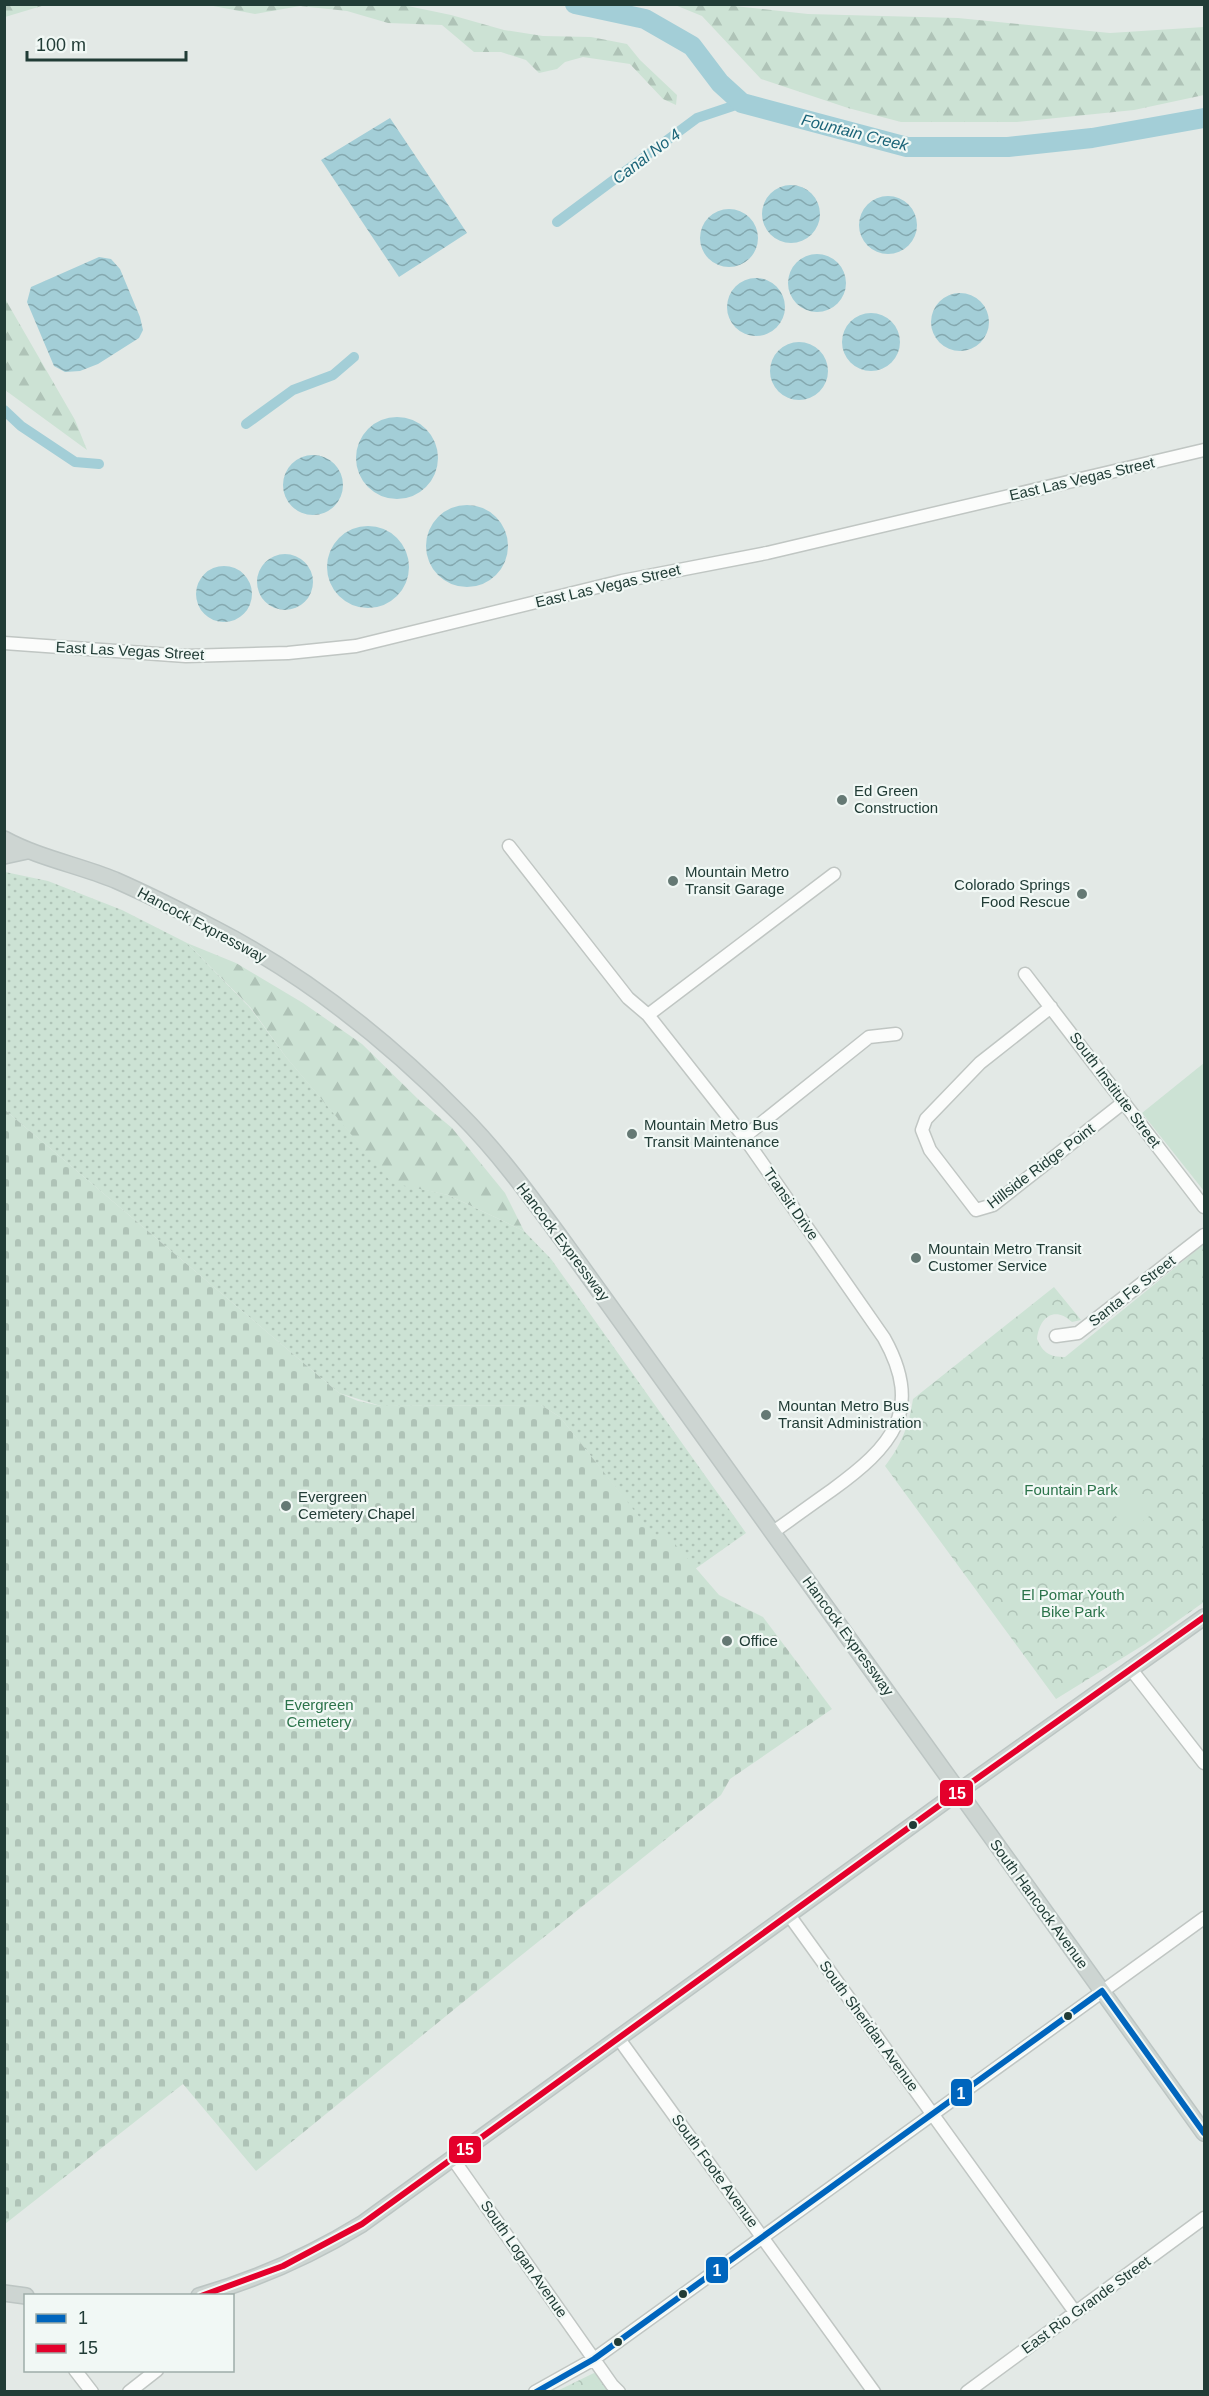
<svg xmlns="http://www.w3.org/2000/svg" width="1209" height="2396" font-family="Helvetica,sans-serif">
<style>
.grass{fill:url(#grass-dots)}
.forest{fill:url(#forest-firs)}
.cemetery{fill:url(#cemetery-stones)}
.park{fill:url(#park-crowns)}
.garden{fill:#cce2d4}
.water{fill:url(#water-waves)}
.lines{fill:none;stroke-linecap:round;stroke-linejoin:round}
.canal{stroke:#a3ced7;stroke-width:10}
.river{stroke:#a3ced7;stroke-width:20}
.minor-casing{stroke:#c0c6c3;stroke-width:15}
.major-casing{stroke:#bcc5c3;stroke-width:18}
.minor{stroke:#fbfcfb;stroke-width:12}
.major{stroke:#cdd5d2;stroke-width:15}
.bus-1-casing{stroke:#f1f8f5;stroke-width:10}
.bus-2-casing{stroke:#f1f8f5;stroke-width:10}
.bus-1{stroke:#0065bd;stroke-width:6}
.bus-2{stroke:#e4002b;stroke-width:6}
.poi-dot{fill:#657974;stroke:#f1f8f5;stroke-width:2}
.bus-dot{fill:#213c36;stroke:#f1f8f5;stroke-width:2}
.labels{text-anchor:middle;stroke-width:4.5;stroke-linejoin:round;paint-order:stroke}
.street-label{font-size:15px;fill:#213c36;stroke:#f1f8f5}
.poi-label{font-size:15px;fill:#213c36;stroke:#f1f8f5;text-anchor:start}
.park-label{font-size:15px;fill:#2b734a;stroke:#f1f8f5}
.water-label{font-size:16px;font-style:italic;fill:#1b6478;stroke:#f1f8f5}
.line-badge{stroke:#f1f8f5;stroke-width:2}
.badge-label{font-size:16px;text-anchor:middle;font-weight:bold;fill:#fff}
</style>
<defs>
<pattern id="grass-dots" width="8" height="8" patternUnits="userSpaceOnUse" patternTransform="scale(1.5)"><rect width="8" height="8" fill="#cce2d4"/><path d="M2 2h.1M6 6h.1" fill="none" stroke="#afc3b7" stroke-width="1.8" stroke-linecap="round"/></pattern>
<pattern id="forest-firs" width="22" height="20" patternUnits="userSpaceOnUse" patternTransform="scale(1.5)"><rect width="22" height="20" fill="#cce2d4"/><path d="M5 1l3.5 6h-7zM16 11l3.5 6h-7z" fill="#afc3b7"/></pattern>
<pattern id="cemetery-stones" width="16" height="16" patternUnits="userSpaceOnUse" patternTransform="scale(1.5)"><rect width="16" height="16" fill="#cce2d4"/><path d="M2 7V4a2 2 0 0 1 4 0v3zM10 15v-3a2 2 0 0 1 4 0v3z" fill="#afc3b7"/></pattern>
<pattern id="park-crowns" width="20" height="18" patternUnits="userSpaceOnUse" patternTransform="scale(1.5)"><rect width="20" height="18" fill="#cce2d4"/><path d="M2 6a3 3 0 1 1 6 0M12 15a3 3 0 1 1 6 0" fill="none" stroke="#afc3b7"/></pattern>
<pattern id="water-waves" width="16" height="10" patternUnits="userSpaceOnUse" patternTransform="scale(1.5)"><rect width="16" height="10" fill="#a3ced7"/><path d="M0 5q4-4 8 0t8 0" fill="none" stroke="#84a8af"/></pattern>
</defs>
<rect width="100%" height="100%" fill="#e3e9e6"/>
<path class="grass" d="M5,872L48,881L122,910L187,943L251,1009L286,1057L392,1182L448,1195L524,1231L551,1259L746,1533L695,1569L656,1539L560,1417L541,1405L381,1406L339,1393L5,1110Z"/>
<path class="forest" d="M5,4H45V5L5,17Z
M208,5H403L451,15L504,30L543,36L591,37L627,44L640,60L677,95L676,105L663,99L630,64L583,57L565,62L557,69L539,73L526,60L501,52H474L442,25L388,23L347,11L300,6L255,14Z
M675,5H725L808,14L958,18L1110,33L1204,27V95L1134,110L1017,122H901L848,108L761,79L702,16Z
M4,297L75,420L87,450L5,390Z
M187,943L236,963L303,1003L362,1044L421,1102L452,1128L505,1193L524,1231L448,1195L392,1183L286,1057L251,1008Z"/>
<path class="cemetery" d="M5,1110L339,1393L358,1401L381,1406L541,1405L560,1417L656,1538L668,1536L719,1595L763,1617L832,1709L730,1779L721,1795L462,2003L256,2171L183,2084L5,2224Z"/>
<path class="park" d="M1204,1244V1602L1145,1644L1056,1699L885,1466C902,1444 909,1425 913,1399L1054,1287L1081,1320L1072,1322C1054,1305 1039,1318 1037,1339C1043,1353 1050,1357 1065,1357Z
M594,2373L598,2374L613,2392H555Z"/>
<path class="garden" d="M1204,1063V1191L1142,1113Z
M1124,1481L1149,1517L1127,1532L1102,1496Z"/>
<path class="water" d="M390,118L467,233L399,277L321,160Z
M762 214a29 29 0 1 1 58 0a29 29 0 1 1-58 0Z
M859 225a29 29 0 1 1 58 0a29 29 0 1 1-58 0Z
M700 238a29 29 0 1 1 58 0a29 29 0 1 1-58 0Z
M788 283a29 29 0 1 1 58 0a29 29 0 1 1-58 0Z
M99,257L111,259L120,269L140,317L143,330L139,338L98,364L80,371L65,372L54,366L27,302L31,287Z
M727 307a29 29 0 1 1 58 0a29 29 0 1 1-58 0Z
M931 322a29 29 0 1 1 58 0a29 29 0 1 1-58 0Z
M842 342a29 29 0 1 1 58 0a29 29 0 1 1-58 0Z
M770 371a29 29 0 1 1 58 0a29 29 0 1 1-58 0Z
M356 458a41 41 0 1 1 82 0a41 41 0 1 1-82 0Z
M283 485a30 30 0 1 1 60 0a30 30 0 1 1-60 0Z
M426 546a41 41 0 1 1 82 0a41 41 0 1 1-82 0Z
M327 567a41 41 0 1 1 82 0a41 41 0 1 1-82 0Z
M257 582a28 28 0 1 1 56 0a28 28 0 1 1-56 0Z
M196 594a28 28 0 1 1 56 0a28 28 0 1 1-56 0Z"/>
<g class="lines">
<path class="canal" d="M557,222L697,118L742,103
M4,410L21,426L75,462L99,464
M246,424L293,390L333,375L354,357"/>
<path class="river" d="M575,4L645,19L692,46L720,83L742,103L907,147H1008L1092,138L1204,118"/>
<defs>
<path id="minor" d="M4,643L186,656L288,653L356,646L622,581L767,553L1204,450
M509,846L628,998L648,1015L744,1137L884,1338C925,1411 891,1447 832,1490C812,1504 793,1518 773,1532
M1025,974L1204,1207
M1051,1007L980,1063L926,1119L922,1130L930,1150L976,1210L993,1205L1124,1102
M648,1015L834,874
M744,1137L869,1037L896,1034
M1056,1336L1078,1333L1204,1235
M1130,1668L1204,1763
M789,1915L1075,2312
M619,2039L874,2392
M453,2159L612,2385L619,2392
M75,2370L92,2392
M129,2392L157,2370
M535,2392L594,2359L1204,1918
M967,2392L1204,2218"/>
<path id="major" d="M4,839C39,858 78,865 115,880C149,895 183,912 217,930C308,977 389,1042 461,1115C498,1152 530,1196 561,1238L1204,2133
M4,856L27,851
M4,2293L26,2296
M199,2296C258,2279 310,2256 362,2224L958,1792L1204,1617"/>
</defs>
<use href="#minor" class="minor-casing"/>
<use href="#major" class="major-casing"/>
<use href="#minor" class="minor"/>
<use href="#major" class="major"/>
<defs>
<path id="bus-1" d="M1102,1991L1204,2133
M536,2392L594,2359L1102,1991"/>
<path id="bus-2" d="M201,2296L283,2266L362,2224L958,1792L1204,1617"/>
</defs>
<use href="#bus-1" class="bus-1-casing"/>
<use href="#bus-2" class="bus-2-casing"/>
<use href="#bus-1" class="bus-1"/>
<use href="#bus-2" class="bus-2"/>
</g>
<g class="poi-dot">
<circle cx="842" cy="800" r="6"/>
<circle cx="673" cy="881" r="6"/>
<circle cx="1082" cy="894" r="6"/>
<circle cx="632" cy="1134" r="6"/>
<circle cx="916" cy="1258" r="6"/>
<circle cx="766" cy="1415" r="6"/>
<circle cx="286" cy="1506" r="6"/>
<circle cx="727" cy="1641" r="6"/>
</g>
<g class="bus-dot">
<circle cx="913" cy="1825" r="5"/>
<circle cx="1068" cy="2016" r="5"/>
<circle cx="683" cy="2294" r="5"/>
<circle cx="618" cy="2342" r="5"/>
</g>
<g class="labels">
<g class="street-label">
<text transform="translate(1082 479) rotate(-13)" y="5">East Las Vegas Street</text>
<text transform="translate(608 586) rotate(-13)" y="5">East Las Vegas Street</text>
<text transform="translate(130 651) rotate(3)" y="5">East Las Vegas Street</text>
<text transform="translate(202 925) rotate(28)" y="5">Hancock Expressway</text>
<text transform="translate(1115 1090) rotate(53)" y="5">South Institute Street</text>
<text transform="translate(1041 1166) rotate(-37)" y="5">Hillside Ridge Point</text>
<text transform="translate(791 1204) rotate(55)" y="5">Transit Drive</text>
<text transform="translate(563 1242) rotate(53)" y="5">Hancock Expressway</text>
<text transform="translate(1132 1291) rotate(-38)" y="5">Santa Fe Street</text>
<text transform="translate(848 1636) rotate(54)" y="5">Hancock Expressway</text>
<text transform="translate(1039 1904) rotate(54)" y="5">South Hancock Avenue</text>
<text transform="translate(869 2026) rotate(54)" y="5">South Sheridan Avenue</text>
<text transform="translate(715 2171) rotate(54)" y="5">South Foote Avenue</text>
<text transform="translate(524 2259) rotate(55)" y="5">South Logan Avenue</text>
<text transform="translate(1086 2305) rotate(-36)" y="5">East Rio Grande Street</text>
</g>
<g class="poi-label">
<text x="854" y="796">Ed Green<tspan x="854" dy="17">Construction</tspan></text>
<text x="685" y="877">Mountain Metro<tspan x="685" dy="17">Transit Garage</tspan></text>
<text x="1070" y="890" text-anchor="end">Colorado Springs<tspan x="1070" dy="17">Food Rescue</tspan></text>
<text x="644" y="1130">Mountain Metro Bus<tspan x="644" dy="17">Transit Maintenance</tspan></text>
<text x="928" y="1254">Mountain Metro Transit<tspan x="928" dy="17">Customer Service</tspan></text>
<text x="778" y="1411">Mountan Metro Bus<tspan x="778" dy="17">Transit Administration</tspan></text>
<text x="298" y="1502">Evergreen<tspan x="298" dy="17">Cemetery Chapel</tspan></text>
<text x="739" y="1646">Office</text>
</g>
<g class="park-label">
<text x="1071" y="1495">Fountain Park</text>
<text x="1073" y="1600">El Pomar Youth<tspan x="1073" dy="17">Bike Park</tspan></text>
<text x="319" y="1710">Evergreen<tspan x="319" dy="17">Cemetery</tspan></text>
</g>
<g class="water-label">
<text transform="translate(855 132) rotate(14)" y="6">Fountain Creek</text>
<text transform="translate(646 156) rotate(-37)" y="6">Canal No 4</text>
</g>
</g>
<g class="line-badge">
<rect x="939" y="1779" width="35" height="28" rx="6" fill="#e4002b"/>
<rect x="950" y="2078" width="23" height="29" rx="6" fill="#0065bd"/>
<rect x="448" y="2135" width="34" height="29" rx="6" fill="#e4002b"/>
<rect x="705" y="2256" width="24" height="28" rx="6" fill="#0065bd"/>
</g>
<g class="badge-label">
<text x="957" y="1799">15</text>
<text x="961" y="2099">1</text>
<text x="465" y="2155">15</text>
<text x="717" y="2276">1</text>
</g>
<rect width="1209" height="2396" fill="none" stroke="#213c36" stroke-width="12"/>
<rect x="24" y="2294" width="210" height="78" fill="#f1f8f5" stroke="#9eada9" stroke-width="1.5"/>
<rect x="36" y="2314" width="30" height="9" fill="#0065bd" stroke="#9eada9" stroke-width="1.5"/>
<text x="78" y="2324" font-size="18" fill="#213c36">1</text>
<rect x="36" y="2344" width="30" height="9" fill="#e4002b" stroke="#9eada9" stroke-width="1.5"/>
<text x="78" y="2354" font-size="18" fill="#213c36">15</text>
<path d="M27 51v9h159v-9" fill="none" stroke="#213c36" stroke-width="3"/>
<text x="36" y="51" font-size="18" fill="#213c36" stroke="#f1f8f5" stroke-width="4.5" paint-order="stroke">100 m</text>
</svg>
